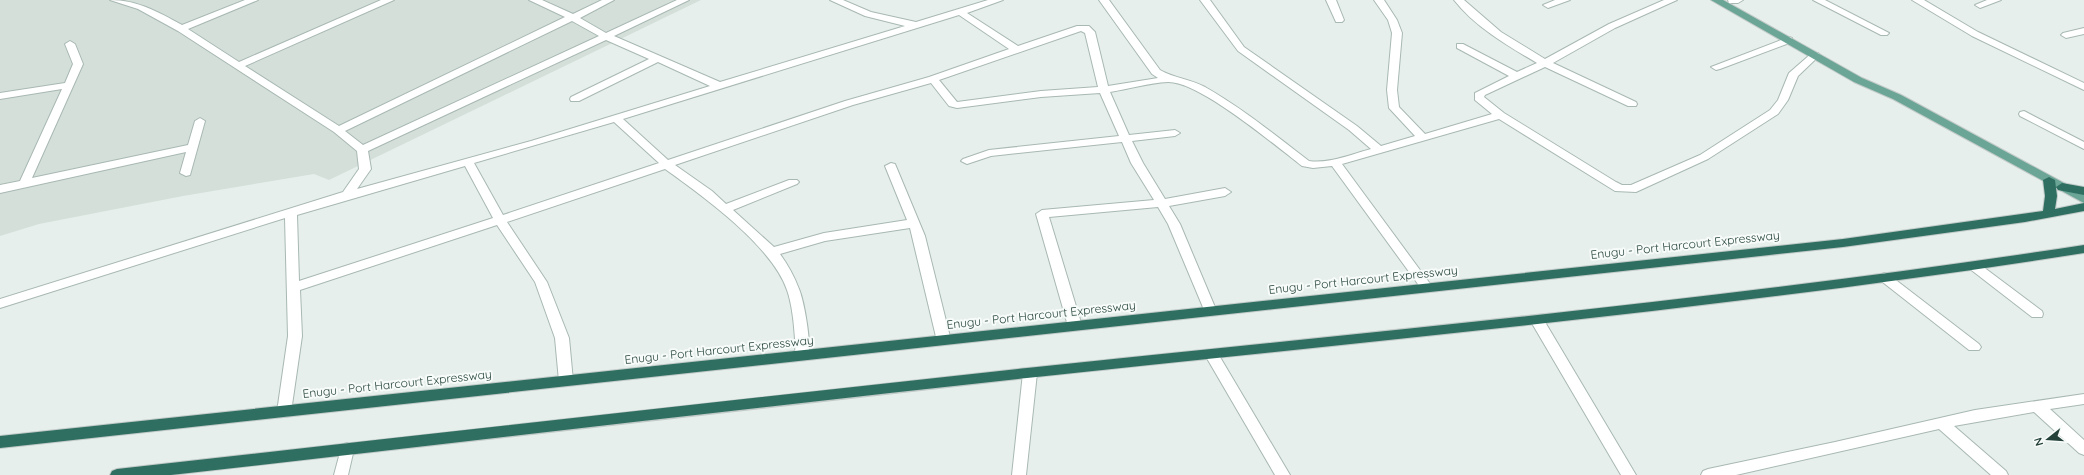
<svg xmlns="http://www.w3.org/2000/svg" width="2084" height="475" font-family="Quicksand,sans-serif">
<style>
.built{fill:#d4dfda}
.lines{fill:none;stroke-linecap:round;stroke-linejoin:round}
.minor-casing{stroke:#a8b8b2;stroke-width:2}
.major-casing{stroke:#c2cac8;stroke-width:2}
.highway-casing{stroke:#c2cac8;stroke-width:2}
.minor{fill:#fff;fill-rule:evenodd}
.major{fill:#6aa596;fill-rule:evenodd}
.highway{fill:#2f6f62;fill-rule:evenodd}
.labels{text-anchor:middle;stroke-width:4;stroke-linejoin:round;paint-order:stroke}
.street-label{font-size:12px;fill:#24423a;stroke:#f7fbf9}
</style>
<rect width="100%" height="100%" fill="#e6efeb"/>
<path class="built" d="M0,0H701L329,180L314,174L183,196L39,224L0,236Z"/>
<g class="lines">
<defs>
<path id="minor" d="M110,0C138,0 158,12 182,25L245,0H258L188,29L239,62L381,0H394L245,66L339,126L565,17L529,0H542L573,14L602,0H614L580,18L606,33L677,0H689L614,36L720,82L905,26L865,16L830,0H843L871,12L916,22L988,0H1003L967,13L1018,46L1077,26H1089L1095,32L1108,86L1158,78L1152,74L1099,0H1109L1160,70C1174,78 1190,79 1205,87C1242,108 1275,135 1309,161C1329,164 1352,154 1371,149L1349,130L1238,51L1200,0H1210L1244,47L1357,126L1381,146L1415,136L1389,108L1387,90L1392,33L1388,20L1374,0H1384L1397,20L1402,33L1397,90L1399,107L1425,134L1492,114L1475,100V93L1509,76L1457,48V44H1463L1517,72L1537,63C1508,46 1475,27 1454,0H1464L1501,32L1545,59L1609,24L1664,0H1677L1615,28L1553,63L1636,102L1637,104L1636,106H1628L1545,67L1485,95L1484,97L1504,113L1616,182L1622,185H1631L1700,155L1770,110L1778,100L1789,73L1812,53H1818L1820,55L1798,76L1788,100L1778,114L1708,159L1636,192L1615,191L1499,119L1342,164L1431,285L1433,288L1431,291H1423L1332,166L1313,168L1302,166C1276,146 1199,81 1168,82C1149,83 1129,89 1110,92L1129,135L1175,130L1180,133L1175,136L1132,141L1143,163L1165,199L1225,188L1231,192L1225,196L1169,206L1180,224L1217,312L1216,315H1206L1205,312L1168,224L1158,207L1049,217L1082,326L1080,329H1070L1068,326L1036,214L1042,210L1154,200L1131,163L1122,142L991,156L967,164L961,161L963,159L989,150L1119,136L1100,93L1041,97L957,108L949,106L931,83L853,105L675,165L712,191L726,204L789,180H797L799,182L797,184L733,210L774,247L824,233L907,220L885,166L891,163L895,164L925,236L951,341L949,344H939L937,341L910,228L825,241L780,254C788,265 794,276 799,289C804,301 813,349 807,359H797C794,353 796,346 795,339C794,324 792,304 787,290C772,246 703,196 665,169L507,222L547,282L569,338L573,381L571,385L566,386L561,385L559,381L555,338L535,282L497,225L300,290L302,336L291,412L289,416L284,417L279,416L277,412L288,336L285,218L0,308V299L343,192L359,169L357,151L334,132L178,31L138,9ZM959,15L1009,49L929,77L845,101L668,160L623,119ZM572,21L599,36L363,145L345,131ZM1081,31L1085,33L1098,87L1041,91L957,102L939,80ZM606,40L649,59L571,97L570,99L571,101H579L658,62L710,86L531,141L357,189L371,169L368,151ZM614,122L659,163L503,215L474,163ZM465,166L493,218L299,281L297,215Z
M1326,0H1336L1344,20L1342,22H1336Z
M1555,0H1570L1548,8L1543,5Z
M1728,0H1743L1738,3H1729Z
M1813,0H1825L1889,33L1887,35H1881Z
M1912,0H1924L1978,32L2084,83V90L1972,36Z
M1987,0H2001L1980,8L1975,5Z
M2084,28V34L2066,38L2061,35L2063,33Z
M1789,37L1792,38V42L1720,69L1716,70L1711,67Z
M70,41L75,44L83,64L32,178L188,145L195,121L200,118L205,121L190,175L186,176L180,173L186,152L0,193V185L20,181L62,89L0,99V93L65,83L73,64L65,44Z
M2024,111L2084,142V149L2020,116L2019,114L2020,112Z
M1974,262L1978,263L2042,311L2043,314L2042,317H2032L1970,269L1968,266Z
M1884,273L1888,274L1979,344L1981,347L1979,350H1969L1880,280L1878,277Z
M1537,315L1542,317L1636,475H1621L1530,320L1532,317Z
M1212,350L1217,352L1290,475H1275L1205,355L1207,352Z
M1030,368L1035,369L1037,373L1026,475H1012L1023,373L1025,369Z
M2084,394V404L2050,409L2084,440V455L2079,453L2034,412L1954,426L2006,471L2008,475H1991L1939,429L1736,475H1701L1703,471L1708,469L1835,442L1975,410Z
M347,443L352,445L354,449L348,475H334L342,445Z"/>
<path id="major" d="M1711,0H1723L1862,78L1901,95L2084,194V203L1893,99L1854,82Z"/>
<path id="highway" d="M2049,177L2055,180L2057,196L2055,209L2084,203V211L2025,222L1843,247L0,448V436L1843,239L2043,211L2045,196L2043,180Z
M2062,183L2084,187V195L2058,190L2056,187Z
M2084,245V253C1733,308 1380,340 1027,378C741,409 456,443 171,475H110L112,471L117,469C420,435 723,401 1027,368C1380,331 1733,299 2084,245Z"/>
</defs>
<use href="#minor" class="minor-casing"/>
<use href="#major" class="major-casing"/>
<use href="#highway" class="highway-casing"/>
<use href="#minor" class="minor"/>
<use href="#major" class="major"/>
<use href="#highway" class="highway"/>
</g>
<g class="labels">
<g class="street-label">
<text transform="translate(1685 245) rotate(-6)" y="4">Enugu - Port Harcourt Expressway</text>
<text transform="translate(1363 280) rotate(-6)" y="4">Enugu - Port Harcourt Expressway</text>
<text transform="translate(1041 315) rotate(-6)" y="4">Enugu - Port Harcourt Expressway</text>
<text transform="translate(719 350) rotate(-6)" y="4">Enugu - Port Harcourt Expressway</text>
<text transform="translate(397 384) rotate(-6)" y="4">Enugu - Port Harcourt Expressway</text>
</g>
</g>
<g transform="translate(2048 439) rotate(253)" stroke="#f7fbf9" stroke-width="3" paint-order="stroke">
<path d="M0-3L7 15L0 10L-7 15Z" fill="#24423a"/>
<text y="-6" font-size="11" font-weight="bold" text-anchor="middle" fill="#24423a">N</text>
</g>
</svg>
